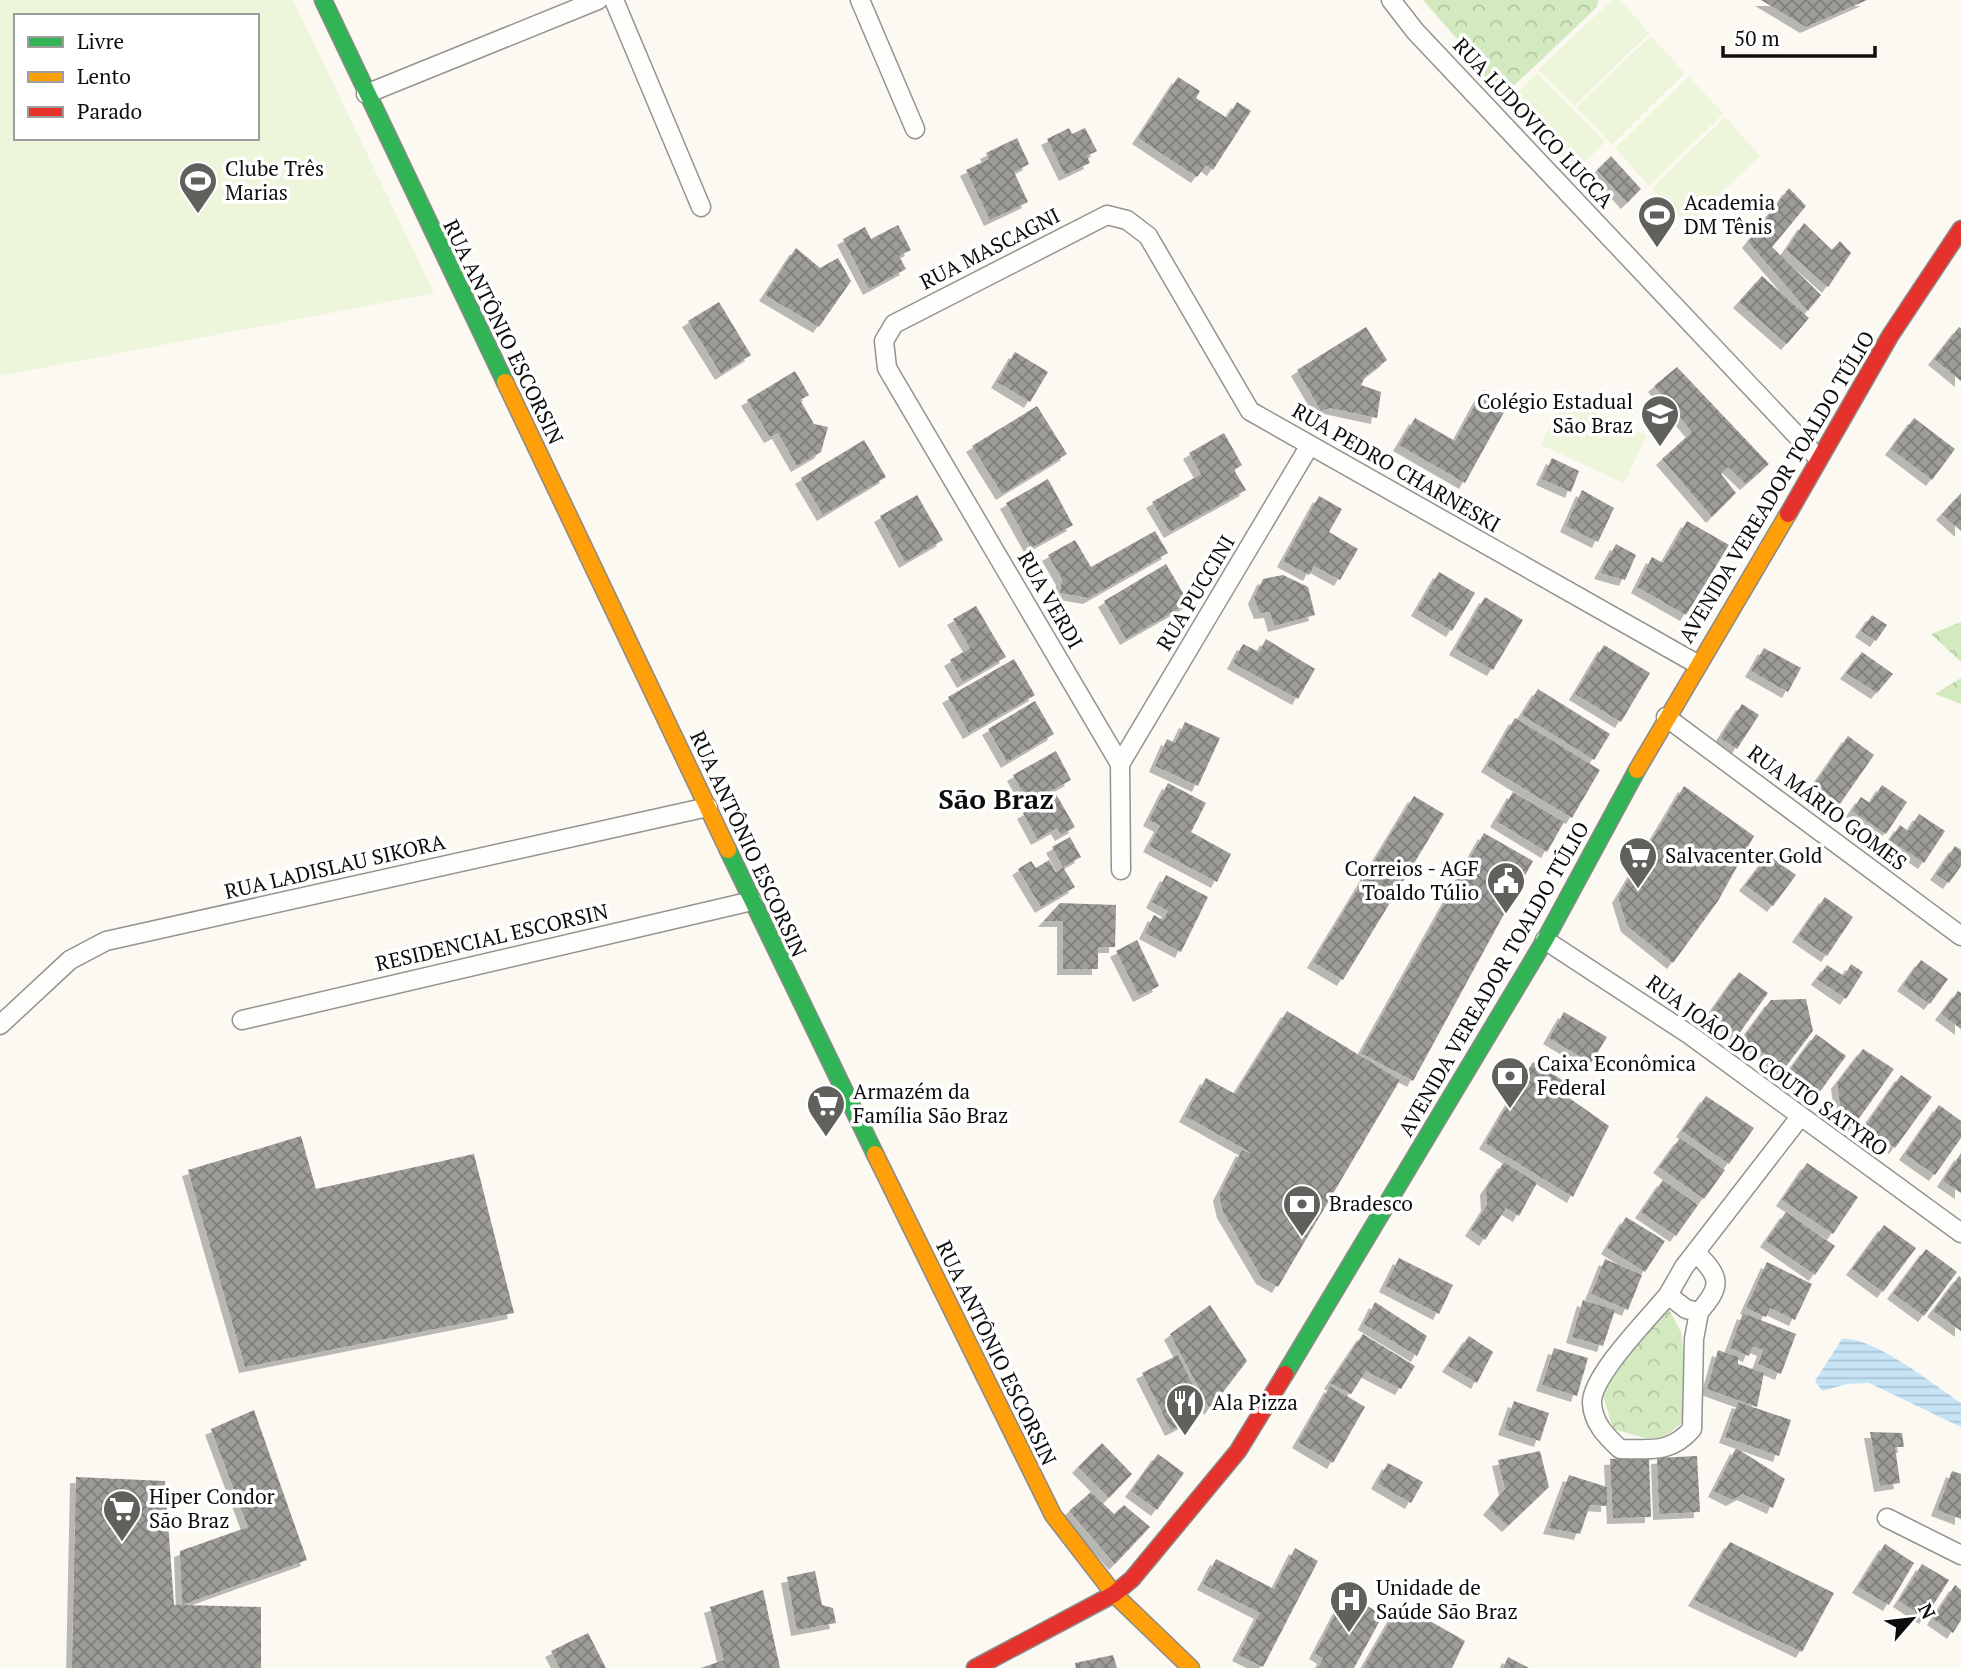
<svg xmlns="http://www.w3.org/2000/svg" width="1961" height="1668" font-family="'PT Serif',serif">
<style>
.forest{fill:url(#forest-crowns)}
.pitch{fill:#edf5db;fill-rule:evenodd}
.water{fill:url(#water-rules)}
.building{fill:url(#building-cross-hatch);filter:url(#shadow)}
.lines{fill:none;stroke-linecap:round;stroke-linejoin:round}
.street-casing{stroke:#949390;stroke-width:21}
.fast-casing{stroke:#8b8a87;stroke-width:19}
.slow-casing{stroke:#8b8a87;stroke-width:19}
.jam-casing{stroke:#8b8a87;stroke-width:19}
.street{stroke:#fefefd;stroke-width:18}
.fast{stroke:#30b455;stroke-width:16}
.slow{stroke:#ff9f0a;stroke-width:16}
.jam{stroke:#e5322d;stroke-width:16}
.labels{text-anchor:middle;stroke-width:7;stroke-linejoin:round;paint-order:stroke}
.street-label{font-size:21px;fill:#0d0d0d;stroke:#fff}
.poi-label{font-size:21px;fill:#0d0d0d;stroke:#fff;text-anchor:start}
.district-label{font-size:28px;font-weight:bold;fill:#0d0d0d;stroke:#fff}
</style>
<defs>
<pattern id="forest-crowns" width="20" height="18" patternUnits="userSpaceOnUse" patternTransform="scale(1.75)"><rect width="20" height="18" fill="#d3e9bf"/><path d="M2 6a3 3 0 1 1 6 0M12 15a3 3 0 1 1 6 0" fill="none" stroke="#b4c7a3"/></pattern>
<pattern id="water-rules" width="6" height="5" patternUnits="userSpaceOnUse" patternTransform="scale(1.75)"><rect width="6" height="5" fill="#c7e4f6"/><path d="M0 2.5h6" fill="none" stroke="#aac2d2"/></pattern>
<pattern id="building-cross-hatch" width="8" height="8" patternUnits="userSpaceOnUse" patternTransform="scale(1.75)"><rect width="8" height="8" fill="#9e9c98"/><path d="M0 0l8 8M0 8l8-8" fill="none" stroke="#7f7e7a"/></pattern>
<filter id="shadow"><feDropShadow dx="-6" dy="6" stdDeviation="0" flood-color="#0004"/></filter>
</defs>
<rect width="100%" height="100%" fill="#fbf9f2"/>
<path class="forest" d="M1423,0H1598L1597,7L1500,99L1465,48Z
M1961,622V662L1931,634Z
M1961,678V704L1935,694Z
M1666,1304L1681,1332L1691,1415L1659,1442L1613,1429L1600,1385Z"/>
<path class="pitch" d="M0,0H293L434,293L0,376ZM16,16H257V138H16Z
M1612,0H1620L1649,33L1574,106L1538,70Z
M1651,36L1685,73L1612,145L1576,107Z
M1537,73L1605,142L1576,171L1507,102Z
M1689,76L1723,114L1649,186L1615,148Z
M1725,117L1760,156L1687,225L1652,188Z
M1563,398L1647,435L1624,483L1541,445Z"/>
<path class="water" d="M1842,1339C1873,1336 1934,1385 1961,1403V1427L1869,1383L1847,1384L1822,1391L1815,1381Z"/>
<path class="building" d="M1761,0H1867L1806,27Z
M1178,77L1200,91L1196,98L1227,118L1237,102L1251,111L1213,170L1206,165L1197,177L1138,138Z
M1069,128L1072,134L1085,128L1097,151L1087,156L1090,163L1065,175L1047,139Z
M1017,138L1029,164L1014,172L1028,202L990,220L966,170L989,159L986,153Z
M1611,156L1641,189L1627,203L1597,170Z
M1789,188L1806,206L1772,247L1821,295L1808,311L1748,242Z
M1804,223L1832,250L1840,241L1851,253L1828,287L1786,250Z
M898,225L911,250L899,256L906,269L869,289L843,239L865,227L871,239Z
M796,248L820,268L838,258L851,281L819,327L765,295Z
M1762,276L1809,318L1787,344L1739,302Z
M719,302L751,355L721,374L688,321Z
M1366,327L1387,360L1365,377L1361,385L1381,392L1377,418L1330,408L1321,411L1297,370Z
M1959,327L1961,328V381L1934,359Z
M1015,352L1048,372L1030,402L997,382Z
M1677,367L1769,464L1746,484L1728,467L1721,474L1736,493L1712,517L1662,459L1692,432L1654,386Z
M795,371L809,395L800,400L814,424L828,427L821,452L797,466L778,433L770,437L747,400Z
M1483,390L1508,405L1465,483L1399,445L1415,418L1455,441Z
M1037,406L1067,454L1002,494L972,446Z
M1914,418L1955,449L1932,480L1891,449Z
M1224,433L1242,465L1234,470L1246,490L1170,532L1152,502L1201,474L1189,453Z
M864,440L886,477L823,515L801,478Z
M1552,458L1579,471L1571,492L1542,479Z
M1048,479L1073,525L1031,548L1006,503Z
M1582,490L1614,508L1598,542L1566,526Z
M1961,493V531L1942,514Z
M917,495L943,540L905,562L880,516Z
M1319,496L1342,509L1329,532L1358,549L1340,580L1314,566L1309,575L1283,561Z
M1687,521L1729,545L1686,615L1637,587L1652,557L1663,563Z
M1155,531L1168,553L1089,598L1060,593L1062,579L1048,555L1075,540L1091,567Z
M1616,544L1636,555L1625,580L1600,573Z
M1166,564L1189,603L1126,639L1104,601Z
M1439,572L1475,593L1452,631L1417,610Z
M1283,575L1308,587L1315,615L1274,626L1270,612L1260,613L1254,598L1263,579Z
M1485,597L1523,620L1493,670L1455,649Z
M976,606L1006,657L963,682L950,660L970,648L953,619Z
M1872,615L1887,625L1876,641L1861,631Z
M1266,639L1315,669L1298,699L1233,663L1243,644L1259,652Z
M1604,645L1650,673L1621,722L1575,694Z
M1764,648L1801,668L1788,692L1751,671Z
M1862,652L1893,674L1877,693L1846,673Z
M1014,659L1035,695L969,733L948,697Z
M1538,689L1610,734L1594,760L1522,715Z
M1035,701L1054,734L1007,762L988,729Z
M1742,704L1759,715L1737,749L1720,738Z
M1515,718L1600,770L1572,818L1487,766Z
M1185,722L1220,738L1198,786L1155,766L1167,739L1175,743Z
M1848,736L1874,755L1840,804L1813,786Z
M1056,751L1071,780L1029,803L1013,775Z
M1168,783L1206,803L1191,832L1231,854L1217,882L1149,846L1160,826L1149,820Z
M1882,785L1907,802L1886,834L1852,811L1861,797L1870,803Z
M1684,786L1754,836L1718,901L1673,963L1627,926L1618,897Z
M1513,792L1564,822L1547,852L1496,821Z
M1056,794L1075,827L1061,835L1057,828L1037,839L1023,813Z
M1414,796L1444,814L1343,980L1313,962Z
M1919,814L1945,831L1924,863L1890,840L1900,825L1908,831Z
M1484,833L1533,861L1413,1081L1361,1053Z
M1070,837L1081,857L1063,867L1075,887L1041,907L1018,869L1031,861L1036,868L1049,860L1056,872L1063,867L1052,847Z
M1955,846L1961,850V866L1949,883L1936,874Z
M1768,855L1796,875L1773,906L1745,885Z
M1166,875L1208,897L1181,952L1145,933L1154,915L1163,920L1168,911L1152,902Z
M1825,897L1853,917L1827,956L1798,936Z
M1060,903L1116,905L1115,947H1098V969H1063V921H1044Z
M1137,940L1159,986L1139,996L1116,951Z
M1921,960L1948,979L1930,1004L1903,985Z
M1851,964L1863,972L1846,999L1817,979L1827,965L1844,976Z
M1739,972L1768,993L1738,1035L1710,1013Z
M1958,991L1961,993V1029L1941,1014Z
M1806,999L1813,1031L1784,1069L1743,1038L1771,1000Z
M1287,1011L1400,1080L1278,1287L1262,1278L1223,1212L1219,1195L1242,1150L1253,1154L1185,1116L1206,1078L1235,1094Z
M1564,1012L1607,1037L1591,1063L1549,1038Z
M1816,1034L1846,1056L1819,1093L1789,1071Z
M1863,1049L1894,1069L1853,1127L1842,1118L1837,1083Z
M1533,1062L1567,1083L1565,1095L1609,1126L1573,1197L1485,1143Z
M1901,1075L1932,1097L1895,1148L1865,1126Z
M1706,1096L1754,1128L1729,1164L1682,1131Z
M1939,1105L1961,1121V1138L1935,1175L1905,1154Z
M301,1136L316,1189L474,1154L514,1313L245,1367L188,1170Z
M1680,1138L1725,1170L1704,1199L1659,1167Z
M1961,1153V1193L1943,1181Z
M1504,1162L1537,1183L1519,1216L1506,1208L1485,1240L1471,1230L1487,1205L1486,1189Z
M1807,1163L1858,1197L1833,1234L1782,1200Z
M1663,1180L1698,1205L1676,1236L1641,1212Z
M1786,1212L1835,1246L1815,1275L1766,1241Z
M1626,1217L1665,1241L1645,1272L1607,1248Z
M1884,1225L1916,1248L1883,1292L1852,1269Z
M1926,1249L1957,1272L1924,1316L1893,1293Z
M1399,1258L1453,1285L1439,1314L1385,1286Z
M1605,1259L1642,1275L1628,1310L1591,1294Z
M1767,1262L1812,1284L1795,1320L1770,1308L1766,1317L1746,1308Z
M1959,1276L1961,1278V1331L1933,1311Z
M1583,1300L1615,1310L1603,1346L1572,1337Z
M1375,1302L1427,1336L1417,1356L1364,1324Z
M1210,1305L1247,1361L1210,1409L1170,1334Z
M1743,1313L1796,1334L1781,1374L1758,1364L1763,1350L1753,1346L1749,1356L1730,1348Z
M1363,1334L1415,1366L1401,1389L1366,1371L1351,1394L1330,1383Z
M1469,1336L1493,1352L1477,1383L1448,1366Z
M1554,1348L1588,1358L1577,1396L1542,1385Z
M1718,1350L1738,1357V1364L1764,1373L1757,1407L1707,1389Z
M1178,1355L1202,1403L1190,1411L1193,1419L1171,1430L1142,1373Z
M1330,1386L1365,1407L1333,1463L1298,1442Z
M1514,1401L1549,1413L1540,1441L1504,1429Z
M1738,1402L1791,1420L1779,1456L1725,1437Z
M254,1410L307,1560L182,1605L261,1607V1668H72L76,1477L165,1481L174,1605H182L180,1551L248,1527L211,1429Z
M1870,1432L1902,1433L1904,1447H1895L1900,1483L1880,1486Z
M1102,1443L1132,1474L1109,1498L1078,1467Z
M1736,1448L1785,1479L1773,1508L1743,1494L1732,1500L1714,1491Z
M1540,1451L1549,1487L1508,1526L1489,1509L1505,1489L1498,1460Z
M1158,1454L1184,1473L1157,1510L1131,1491Z
M1697,1456L1700,1512L1659,1514L1657,1458Z
M1649,1457L1651,1517L1613,1518L1610,1459Z
M1388,1463L1423,1482L1411,1503L1377,1483Z
M1952,1471L1961,1474V1519L1937,1510Z
M1569,1475L1607,1487V1506L1590,1505L1580,1534L1549,1528Z
M1091,1492L1114,1514L1124,1505L1150,1527L1115,1564L1069,1511Z
M1730,1542L1834,1593L1802,1652L1694,1600Z
M1885,1544L1914,1563L1889,1605L1858,1587Z
M1295,1548L1318,1561L1263,1667L1238,1655L1260,1613L1203,1584L1216,1559L1274,1589Z
M1922,1564L1949,1580L1925,1618L1899,1601Z
M815,1571L822,1605L833,1608L836,1623L797,1630L787,1577Z
M1955,1585L1961,1590V1620L1953,1633L1933,1619Z
M763,1590L780,1668H701L724,1660L710,1607Z
M1346,1594L1383,1615L1354,1668H1318L1323,1658L1315,1653Z
M1400,1604L1465,1641L1452,1668H1363Z
M588,1633L606,1668H560L551,1651Z
M1113,1655L1117,1668H1076L1075,1663Z
M1508,1657L1529,1668H1503Z"/>
<g class="lines">
<defs>
<path id="street" d="M614,0L701,207
M860,0L915,129
M1391,0L1415,31L1818,458
M366,94L598,0
M1666,717L1961,936
M1120,764L1310,445
M1121,870L1120,764L887,368L884,341L894,324L1107,215L1127,220L1148,236L1250,411L1697,664
M1545,940L1690,1035L1961,1233
M242,1020L752,901
M0,1025L70,960L106,941L708,807
M1696,1253C1721,1277 1722,1286 1699,1312L1686,1309L1668,1295L1684,1267L1800,1117
M1668,1295C1650,1317 1591,1376 1592,1403C1593,1423 1606,1436 1620,1449C1650,1449 1670,1454 1692,1429L1694,1339L1699,1312
M1887,1518L1961,1555"/>
<path id="fast" d="M323,0L505,382
M728,850L875,1154
M1285,1374L1545,940L1637,770"/>
<path id="slow" d="M505,382L728,850
M1637,770L1788,514
M875,1154L1053,1515L1114,1594L1191,1668"/>
<path id="jam" d="M1788,514L1890,336L1961,229
M975,1668L1114,1594L1132,1579L1238,1451L1285,1374"/>
</defs>
<use href="#street" class="street-casing"/>
<use href="#fast" class="fast-casing"/>
<use href="#slow" class="slow-casing"/>
<use href="#jam" class="jam-casing"/>
<use href="#street" class="street"/>
<use href="#fast" class="fast"/>
<use href="#slow" class="slow"/>
<use href="#jam" class="jam"/>
</g>
<defs>
<symbol id="stadium-pin" viewBox="-11 -11 22 30"><path d="M0 17L-7.5 6A9.5 9.5 0 1 1 7.5 6Z" fill="#60605d" stroke="#fff"/><path d="M0-5a6.5 5 0 1 0 0 10a6.5 5 0 1 0 0-10ZM-3.5-1.8h7v3.6h-7Z" fill="#fff"/></symbol>
<symbol id="school-pin" viewBox="-11 -11 22 30"><path d="M0 17L-7.5 6A9.5 9.5 0 1 1 7.5 6Z" fill="#60605d" stroke="#fff"/><path d="M0-5L7-2L0 1L-7-2ZM-4 1L0 2.5L4 1V4Q0 6-4 4Z" fill="#fff"/></symbol>
<symbol id="supermarket-pin" viewBox="-11 -11 22 30"><path d="M0 17L-7.5 6A9.5 9.5 0 1 1 7.5 6Z" fill="#60605d" stroke="#fff"/><path d="M-6-5.5h2.5l.6 2H6L4.5 2H-2.5L-4.4-4H-6ZM-1.5 3.2a1.3 1.3 0 1 0 .1 0ZM3 3.2a1.3 1.3 0 1 0 .1 0Z" fill="#fff"/></symbol>
<symbol id="civic-pin" viewBox="-11 -11 22 30"><path d="M0 17L-7.5 6A9.5 9.5 0 1 1 7.5 6Z" fill="#60605d" stroke="#fff"/><path d="M-.6-6.5H3V-4.5H.6V-3L4-1V1h2V6H-6V1h2V-1L-.6-3ZM-1.2 2.5V6h2.4V2.5Z" fill="#fff"/></symbol>
<symbol id="bank-pin" viewBox="-11 -11 22 30"><path d="M0 17L-7.5 6A9.5 9.5 0 1 1 7.5 6Z" fill="#60605d" stroke="#fff"/><path d="M-6-4H6V4H-6ZM0-2.3a2.3 2.3 0 1 0 0 4.6a2.3 2.3 0 1 0 0-4.6Z" fill="#fff"/></symbol>
<symbol id="restaurant-pin" viewBox="-11 -11 22 30"><path d="M0 17L-7.5 6A9.5 9.5 0 1 1 7.5 6Z" fill="#60605d" stroke="#fff"/><path d="M-5-6h1v4h1v-4h1v4h1v-4h1v5L-1.5 .5V6h-2V.5L-5-1ZM5-6V6H3V1.5H1.5Q1.5-4 5-6Z" fill="#fff"/></symbol>
<symbol id="hospital-pin" viewBox="-11 -11 22 30"><path d="M0 17L-7.5 6A9.5 9.5 0 1 1 7.5 6Z" fill="#60605d" stroke="#fff"/><path d="M-5-5h3v3.5h4V-5h3V5h-3V1.5h-4V5h-3Z" fill="#fff"/></symbol>
</defs>
<g fill-rule="evenodd">
<use href="#stadium-pin" x="176" y="159" width="44" height="60"/>
<use href="#stadium-pin" x="1635" y="193" width="44" height="60"/>
<use href="#school-pin" x="1638" y="392" width="44" height="60"/>
<use href="#supermarket-pin" x="1616" y="834" width="44" height="60"/>
<use href="#civic-pin" x="1484" y="859" width="44" height="60"/>
<use href="#bank-pin" x="1488" y="1054" width="44" height="60"/>
<use href="#supermarket-pin" x="804" y="1082" width="44" height="60"/>
<use href="#bank-pin" x="1280" y="1182" width="44" height="60"/>
<use href="#restaurant-pin" x="1163" y="1381" width="44" height="60"/>
<use href="#supermarket-pin" x="100" y="1487" width="44" height="60"/>
<use href="#hospital-pin" x="1327" y="1578" width="44" height="60"/>
</g>
<g class="labels">
<g class="street-label">
<text transform="translate(1533 123) rotate(47)" y="7">RUA LUDOVICO LUCCA</text>
<text transform="translate(990 249) rotate(-27)" y="7">RUA MASCAGNI</text>
<text transform="translate(503 332) rotate(64)" y="7">RUA ANTÔNIO ESCORSIN</text>
<text transform="translate(1396 468) rotate(30)" y="7">RUA PEDRO CHARNESKI</text>
<text transform="translate(1777 487) rotate(-59)" y="7">AVENIDA VEREADOR TOALDO TÚLIO</text>
<text transform="translate(1196 593) rotate(-59)" y="7">RUA PUCCINI</text>
<text transform="translate(1050 600) rotate(60)" y="7">RUA VERDI</text>
<text transform="translate(1827 808) rotate(37)" y="7">RUA MÁRIO GOMES</text>
<text transform="translate(748 844) rotate(65)" y="7">RUA ANTÔNIO ESCORSIN</text>
<text transform="translate(335 867) rotate(-13)" y="7">RUA LADISLAU SIKORA</text>
<text transform="translate(492 938) rotate(-13)" y="7">RESIDENCIAL ESCORSIN</text>
<text transform="translate(1494 979) rotate(-60)" y="7">AVENIDA VEREADOR TOALDO TÚLIO</text>
<text transform="translate(1767 1066) rotate(36)" y="7">RUA JOÃO DO COUTO SATYRO</text>
<text transform="translate(996 1353) rotate(64)" y="7">RUA ANTÔNIO ESCORSIN</text>
</g>
<g class="poi-label">
<text x="225" y="176">Clube Três<tspan x="225" dy="24">Marias</tspan></text>
<text x="1684" y="210">Academia<tspan x="1684" dy="24">DM Tênis</tspan></text>
<text x="1633" y="409" text-anchor="end">Colégio Estadual<tspan x="1633" dy="24">São Braz</tspan></text>
<text x="1665" y="863">Salvacenter Gold</text>
<text x="1479" y="876" text-anchor="end">Correios - AGF<tspan x="1479" dy="24">Toaldo Túlio</tspan></text>
<text x="1537" y="1071">Caixa Econômica<tspan x="1537" dy="24">Federal</tspan></text>
<text x="853" y="1099">Armazém da<tspan x="853" dy="24">Família São Braz</tspan></text>
<text x="1329" y="1211">Bradesco</text>
<text x="1212" y="1410">Ala Pizza</text>
<text x="149" y="1504">Hiper Condor<tspan x="149" dy="24">São Braz</tspan></text>
<text x="1376" y="1595">Unidade de<tspan x="1376" dy="24">Saúde São Braz</tspan></text>
</g>
<g class="district-label">
<text x="996" y="809">São Braz</text>
</g>
</g>
<rect x="14" y="14" width="245" height="126" fill="#ffffff" stroke="#9e9e9e" stroke-width="2"/>
<rect x="28" y="37" width="35" height="10" fill="#30b455" stroke="#9e9e9e" stroke-width="2"/>
<text x="77" y="49" font-size="21" fill="#0d0d0d">Livre</text>
<rect x="28" y="72" width="35" height="10" fill="#ff9f0a" stroke="#9e9e9e" stroke-width="2"/>
<text x="77" y="84" font-size="21" fill="#0d0d0d">Lento</text>
<rect x="28" y="107" width="35" height="10" fill="#e5322d" stroke="#9e9e9e" stroke-width="2"/>
<text x="77" y="119" font-size="21" fill="#0d0d0d">Parado</text>
<g transform="translate(1912 1619) rotate(62)" stroke="#ffffff" stroke-width="5" paint-order="stroke">
<path d="M0-5L12 26L0 18L-12 26Z" fill="#0d0d0d"/>
<text y="-10" font-size="19" font-weight="bold" text-anchor="middle" fill="#0d0d0d">N</text>
</g>
<path d="M1723 46v10h152v-10" fill="none" stroke="#0d0d0d" stroke-width="3.5"/>
<text x="1734" y="46" font-size="21" fill="#0d0d0d" stroke="#ffffff" stroke-width="5" paint-order="stroke">50 m</text>
</svg>
